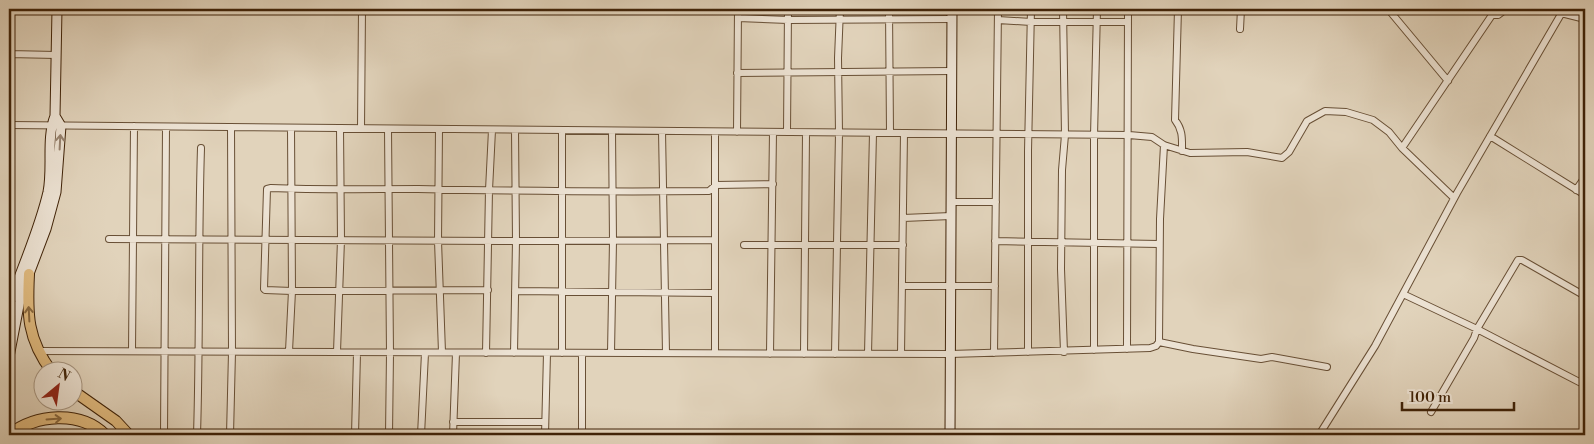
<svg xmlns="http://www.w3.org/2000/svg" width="1594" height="444" font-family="'Libre Bodoni',serif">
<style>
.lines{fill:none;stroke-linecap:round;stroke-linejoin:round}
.street-casing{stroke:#684f35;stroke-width:8}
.secondary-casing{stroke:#402308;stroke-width:11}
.primary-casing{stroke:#402308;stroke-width:12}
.highway-casing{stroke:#402308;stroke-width:13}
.street{stroke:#ece2d3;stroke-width:6}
.secondary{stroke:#ece2d3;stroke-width:9}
.primary{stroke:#e0ba7e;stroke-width:10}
.highway{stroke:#e0ba7e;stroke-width:11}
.oneway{stroke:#96826e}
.oneway2{stroke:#88673d}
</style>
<rect width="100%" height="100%" fill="#e1d3bb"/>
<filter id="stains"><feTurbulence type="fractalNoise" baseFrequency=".004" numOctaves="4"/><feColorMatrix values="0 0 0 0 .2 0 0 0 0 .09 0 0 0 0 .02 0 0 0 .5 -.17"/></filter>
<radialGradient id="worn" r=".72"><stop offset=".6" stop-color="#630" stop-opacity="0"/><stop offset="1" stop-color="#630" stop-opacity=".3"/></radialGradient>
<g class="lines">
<defs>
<path id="street" d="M889,9L890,133
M1063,9L1065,135L1062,170L1061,269L1064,352
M1178,9L1175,120C1183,130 1182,139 1182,151
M1388,9L1448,81
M9,11H57
M1561,13L1585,19
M738,18L788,20L952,19
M998,20L1031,22H1128
M1240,29L1241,9
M9,54L56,55
M737,73L952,71
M9,85V9
M9,125L1129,135L1152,137L1164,145L1190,153L1247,152L1282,158L1289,152L1307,121L1325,111L1346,112L1373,120L1389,132L1402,148L1454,198
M361,128L362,9
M388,129L390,353L389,435
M439,129L438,241L442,352
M662,131L666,353
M715,132V353
M737,132L738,9
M787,132L788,9
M1490,136L1585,195
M1402,148L1492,15H1498L1506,9
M1576,190L1585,177
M952,202H996
M903,218L951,216
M109,239L499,241L715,240
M995,241L1159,244
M744,245H903
M902,286H995
M488,290L292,291L265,290L264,289L267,189L271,188C320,190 369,189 418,189C515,191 612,192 709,191L716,185L773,184
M515,291L715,293
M1403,294L1477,329L1585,385
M1159,342L1193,349L1261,359L1272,357L1327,367
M1127,349L1128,9
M1094,350V136L1097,9
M39,351L950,354L1150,348L1156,346L1159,342L1160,219L1164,145
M132,351L134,126
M289,351L292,291L291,128
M337,352L341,240L340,128
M1028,352V151L1031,9
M486,353L489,190L492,130
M514,353L516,241L515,130
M562,353V130
M582,353V435
M611,353L613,241L612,131
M994,353L998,9
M770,354L773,132
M804,354L806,133
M835,354L839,133L838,58L840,9
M868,354L873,133
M901,354L904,133
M1431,412L1474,338L1477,329L1518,260H1522L1585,296
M453,422H545
M164,435L166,127
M197,435C200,339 198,243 201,148
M230,435L232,352L231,127
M355,435L357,353
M421,435L425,353
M453,435L456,353
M545,435L547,353
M1319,435L1375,346L1457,193L1564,9"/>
<path id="secondary" d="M9,305C22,267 39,231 48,192C53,167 46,139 55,116L57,9
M9,357L21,295L46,229L56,192L61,126L55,116
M950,435L952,9"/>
<path id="primary" d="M29,274C27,314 27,339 52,372
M72,390L116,421L129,435"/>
<path id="highway" d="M9,435C36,414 80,410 105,435"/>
</defs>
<use href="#street" class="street-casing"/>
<use href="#secondary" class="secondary-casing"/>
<use href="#primary" class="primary-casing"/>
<use href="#highway" class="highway-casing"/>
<use href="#street" class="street"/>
<use href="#secondary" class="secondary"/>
<use href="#primary" class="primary"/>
<use href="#highway" class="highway"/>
</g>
<defs><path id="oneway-shaft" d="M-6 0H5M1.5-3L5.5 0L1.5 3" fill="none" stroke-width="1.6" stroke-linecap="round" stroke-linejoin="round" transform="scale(1.25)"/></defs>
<use class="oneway" href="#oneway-shaft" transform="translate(60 142) rotate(-87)"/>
<g class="oneway2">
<use href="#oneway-shaft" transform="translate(29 314) rotate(-93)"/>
<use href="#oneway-shaft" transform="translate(54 419) rotate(-4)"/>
</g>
<rect width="1594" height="444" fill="none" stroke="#e1d3bb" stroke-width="30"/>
<rect x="10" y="10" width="1574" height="424" fill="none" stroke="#402308" stroke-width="2.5"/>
<rect x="15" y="15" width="1564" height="414" fill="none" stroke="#402308"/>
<g transform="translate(58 386) rotate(29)"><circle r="24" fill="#ece2d3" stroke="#a79682"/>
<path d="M0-4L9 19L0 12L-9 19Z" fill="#8f2418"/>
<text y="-8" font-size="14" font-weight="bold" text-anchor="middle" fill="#402308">N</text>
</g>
<path d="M1402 402v8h112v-8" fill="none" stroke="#402308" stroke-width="2.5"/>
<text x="1409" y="402" font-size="15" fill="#402308" stroke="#ece2d3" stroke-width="4" paint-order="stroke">100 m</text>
<rect width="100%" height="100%" filter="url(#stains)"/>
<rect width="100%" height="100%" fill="url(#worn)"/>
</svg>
